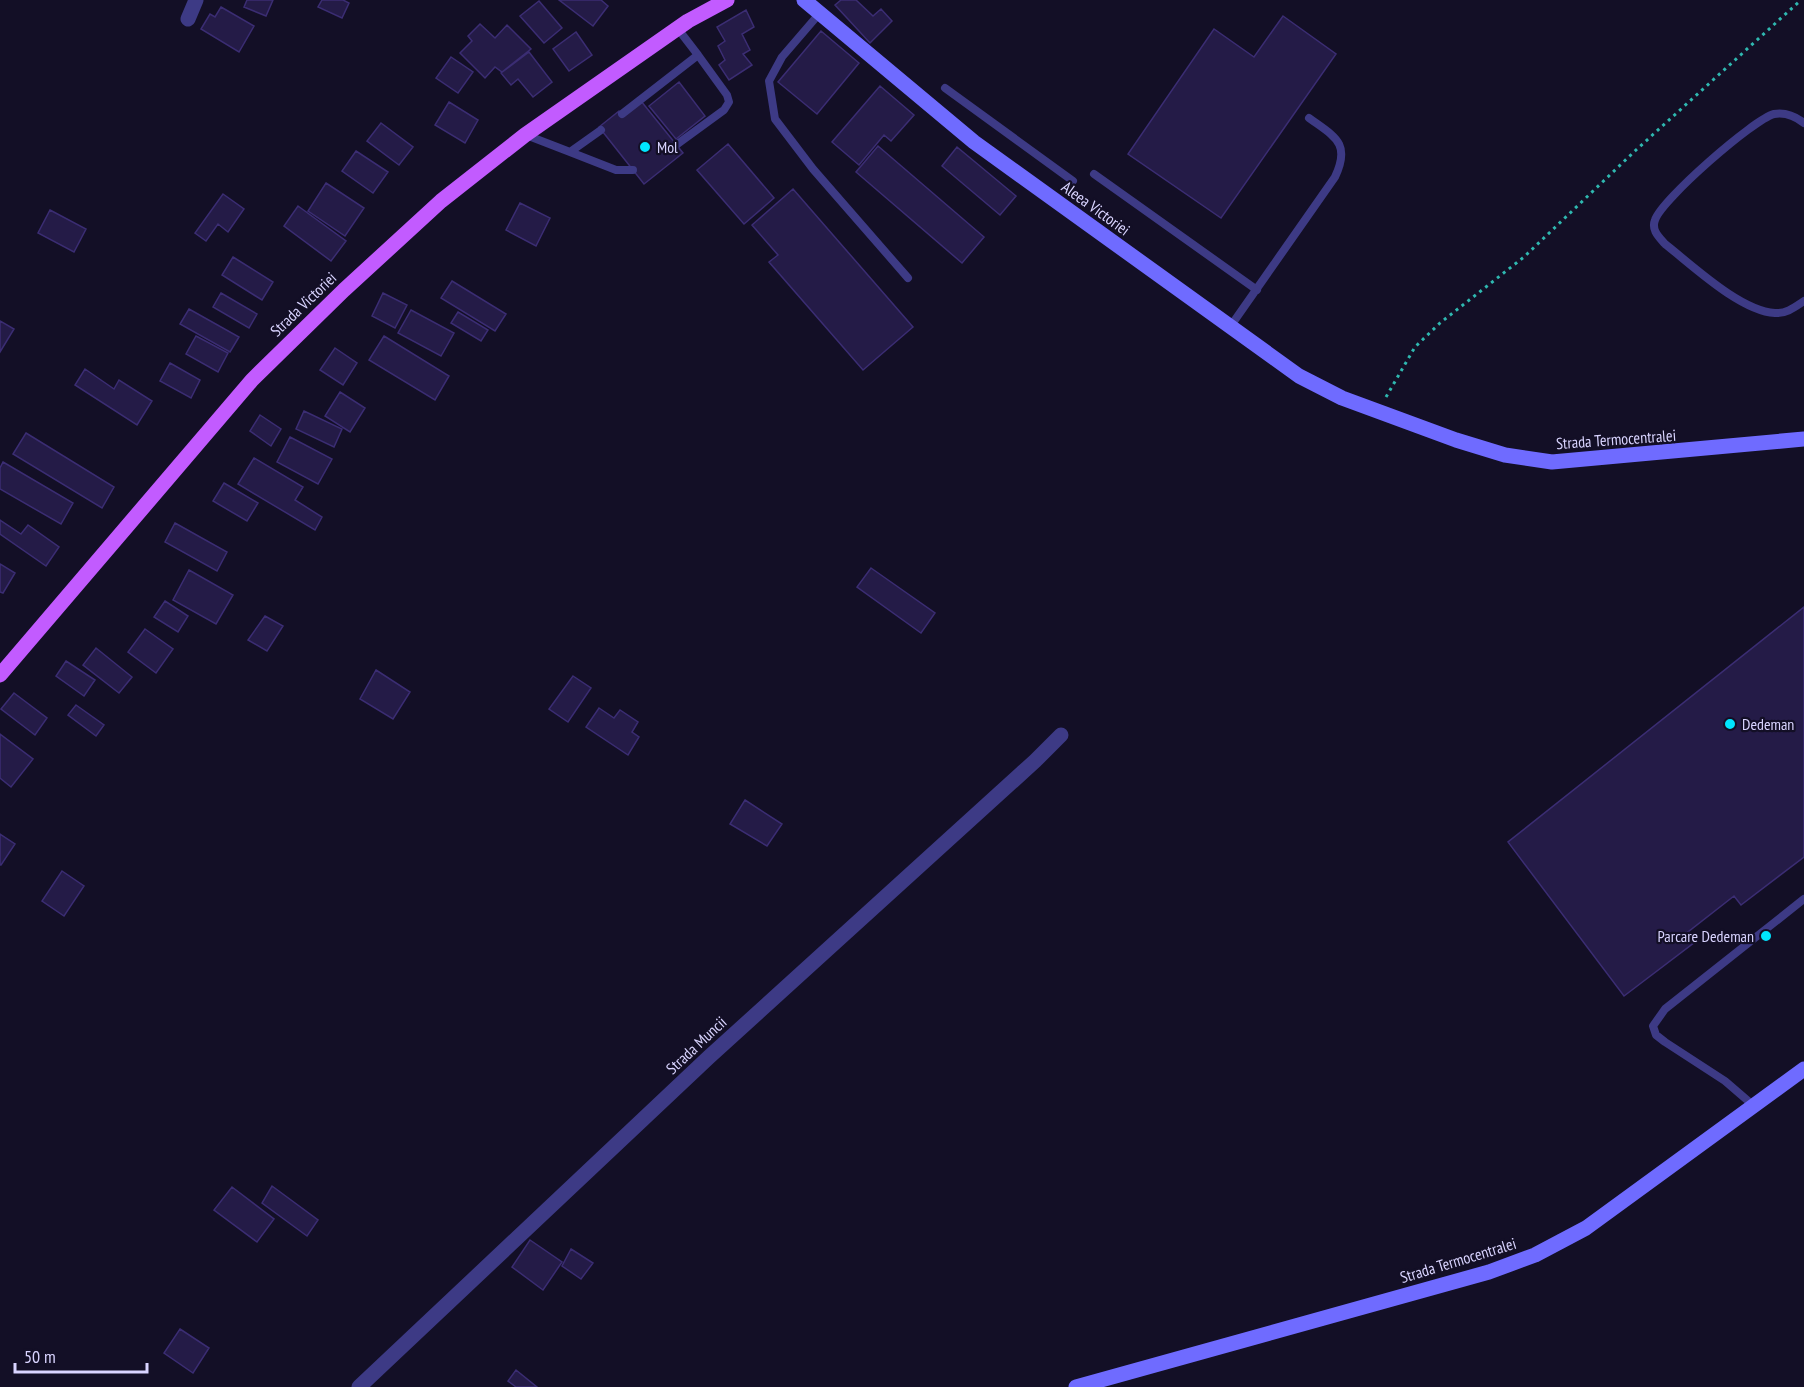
<svg xmlns="http://www.w3.org/2000/svg" width="1804" height="1387" font-family="'PT Sans Narrow',sans-serif">
<style>
.building{fill:#241b47;stroke:#3b2d73;stroke-width:1.5}
.lines{fill:none;stroke-linecap:round;stroke-linejoin:round}
.path{stroke:#2fb8b0;stroke-width:3;stroke-dasharray:3 4.5;stroke-linecap:butt}
.lane{stroke:#3d3a85;stroke-width:8}
.street{stroke:#3d3a85;stroke-width:15}
.secondary{stroke:#6f6bff;stroke-width:15}
.primary{stroke:#c25bff;stroke-width:15}
.poi-dot{fill:#00e5ff;stroke:#130f26;stroke-width:2}
.labels{text-anchor:middle;stroke-width:4.5;stroke-linejoin:round;paint-order:stroke}
.poi-label{font-size:16px;fill:#d9d4ff;stroke:#130f26;text-anchor:start}
.street-label{font-size:16px;fill:#d9d4ff;stroke:#130f26}
</style>
<rect width="100%" height="100%" fill="#130f26"/>
<path class="building" d="M247,0H273L266,16L244,7Z
M322,0H343L349,3L342,18L318,7Z
M559,0H601L608,6L593,26Z
M841,0H856L873,16L881,9L892,21L870,43L835,5Z
M539,1L562,28L544,43L520,16Z
M221,7L254,26L239,52L201,29L210,14L215,17Z
M746,10L754,27L742,34L750,50L743,54L752,65L729,80L719,65L725,60L718,46L725,41L717,27Z
M1283,16L1336,54L1221,218L1128,154L1214,29L1254,57Z
M480,24L495,38L507,25L531,49L502,72L495,67L485,78L460,53L472,41L468,36Z
M821,31L859,63L817,114L778,82Z
M576,32L592,55L569,71L553,49Z
M529,52L552,82L533,97L518,79L511,85L501,73Z
M451,57L473,72L458,93L436,78Z
M679,82L705,116L676,139L649,106Z
M880,86L914,115L891,141L884,135L859,165L832,142Z
M641,101L683,153L644,184L599,127L619,111L623,116Z
M449,102L478,120L465,143L435,125Z
M381,123L413,147L399,165L367,141Z
M728,144L774,198L744,224L697,170Z
M878,146L984,237L962,263L856,172Z
M957,147L1016,196L1000,215L942,166Z
M356,151L388,172L373,193L342,171Z
M326,183L364,208L345,236L308,211Z
M793,189L913,327L863,370L769,262L778,255L752,225Z
M223,194L244,209L228,232L218,224L206,241L195,233Z
M520,203L550,218L536,246L506,230Z
M298,206L346,241L331,261L284,226Z
M50,210L86,229L74,252L38,233Z
M233,257L273,282L262,300L222,275Z
M452,281L506,314L495,331L441,298Z
M221,293L257,314L249,328L213,307Z
M383,293L407,305L395,328L372,316Z
M189,309L239,337L230,352L180,324Z
M411,310L454,333L441,356L398,333Z
M458,312L488,330L481,341L451,323Z
M0,321L14,329L0,352Z
M196,336L228,353L218,372L186,354Z
M384,336L449,376L435,400L369,360Z
M335,348L357,363L343,385L320,370Z
M170,363L200,380L191,398L160,381Z
M85,369L114,389L119,380L152,401L137,425L75,385Z
M340,392L365,408L350,432L325,416Z
M304,411L342,429L334,447L296,429Z
M260,415L281,429L271,446L250,431Z
M26,433L114,487L102,508L13,454Z
M290,437L332,459L318,484L277,462Z
M254,458L303,487L295,500L322,517L315,530L238,484Z
M3,462L73,503L61,524L0,489V468Z
M224,483L258,503L247,521L213,501Z
M0,520L21,534L28,525L59,547L46,566L0,534Z
M175,523L227,552L217,571L165,542Z
M0,564L15,573L3,593L0,592Z
M871,568L935,613L921,633L857,587Z
M189,570L233,595L216,624L173,600Z
M165,601L188,616L178,632L154,617Z
M1804,607V857L1741,905L1734,896L1688,932L1695,942L1624,996L1508,842Z
M265,616L283,626L267,651L248,640Z
M145,629L173,649L156,673L128,652Z
M96,648L132,677L119,693L83,665Z
M66,661L95,680L84,696L56,676Z
M376,670L410,692L393,719L360,699Z
M573,676L591,688L568,722L549,709Z
M14,693L47,718L35,735L1,709Z
M76,705L104,725L96,736L68,715Z
M599,708L614,718L620,710L638,722L632,732L639,737L628,755L586,727Z
M0,734L33,759L11,787L0,778Z
M745,800L782,824L767,846L730,824Z
M0,834L15,844L1,865H0Z
M62,871L84,886L64,916L42,901Z
M272,1186L318,1220L307,1236L262,1203Z
M232,1187L274,1219L257,1242L214,1210Z
M530,1240L562,1262L543,1290L512,1267Z
M571,1249L593,1263L581,1279L562,1266Z
M180,1329L209,1348L193,1373L164,1353Z
M516,1370L537,1387H516L508,1381Z"/>
<g class="lines">
<path class="path" d="M1386,397L1415,347L1440,323L1524,257L1636,150L1801,0"/>
<path class="lane" d="M819,14L782,57L769,81L775,119L813,169L908,278
M945,88L1073,181
M622,114L698,55L678,29
M1804,123C1795,116 1785,112 1774,114C1754,119 1661,200 1655,220C1651,230 1659,237 1665,244C1692,265 1740,311 1775,313C1786,314 1795,307 1804,301
M526,135L570,152L601,130
M676,145L724,110L729,102L727,95L698,55
M570,152L616,170H633
M1094,174L1257,290
M1230,327L1335,177C1351,143 1335,137 1309,118
M1754,1106L1725,1081L1665,1042L1656,1035L1653,1026L1665,1009L1804,899"/>
<path class="street" d="M188,19L196,0
M359,1387L709,1057L1035,761L1061,735"/>
<path class="secondary" d="M804,0L974,142L1299,376L1342,398L1456,440L1505,455L1552,462L1804,439
M1076,1387L1489,1272L1535,1255L1586,1228L1804,1069"/>
<path class="primary" d="M0,675L252,380L344,290L441,201L525,135L688,21L727,0"/>
</g>
<g class="poi-dot">
<circle cx="645" cy="147" r="6"/>
<circle cx="1730" cy="724" r="6"/>
<circle cx="1766" cy="936" r="6"/>
</g>
<g class="labels">
<g class="poi-label">
<text x="657" y="153">Mol</text>
<text x="1742" y="730">Dedeman</text>
<text x="1754" y="942" text-anchor="end">Parcare Dedeman</text>
</g>
<g class="street-label">
<text transform="translate(1096 208) rotate(36)" y="6">Aleea Victoriei</text>
<text transform="translate(303 304) rotate(-44)" y="6">Strada Victoriei</text>
<text transform="translate(1616 439) rotate(-4)" y="6">Strada Termocentralei</text>
<text transform="translate(696 1045) rotate(-43)" y="6">Strada Muncii</text>
<text transform="translate(1458 1260) rotate(-17)" y="6">Strada Termocentralei</text>
</g>
</g>
<path d="M15 1363v9h132v-9" fill="none" stroke="#d9d4ff" stroke-width="3"/>
<text x="24" y="1363" font-size="18" fill="#d9d4ff" stroke="#130f26" stroke-width="4.5" paint-order="stroke">50 m</text>
</svg>
